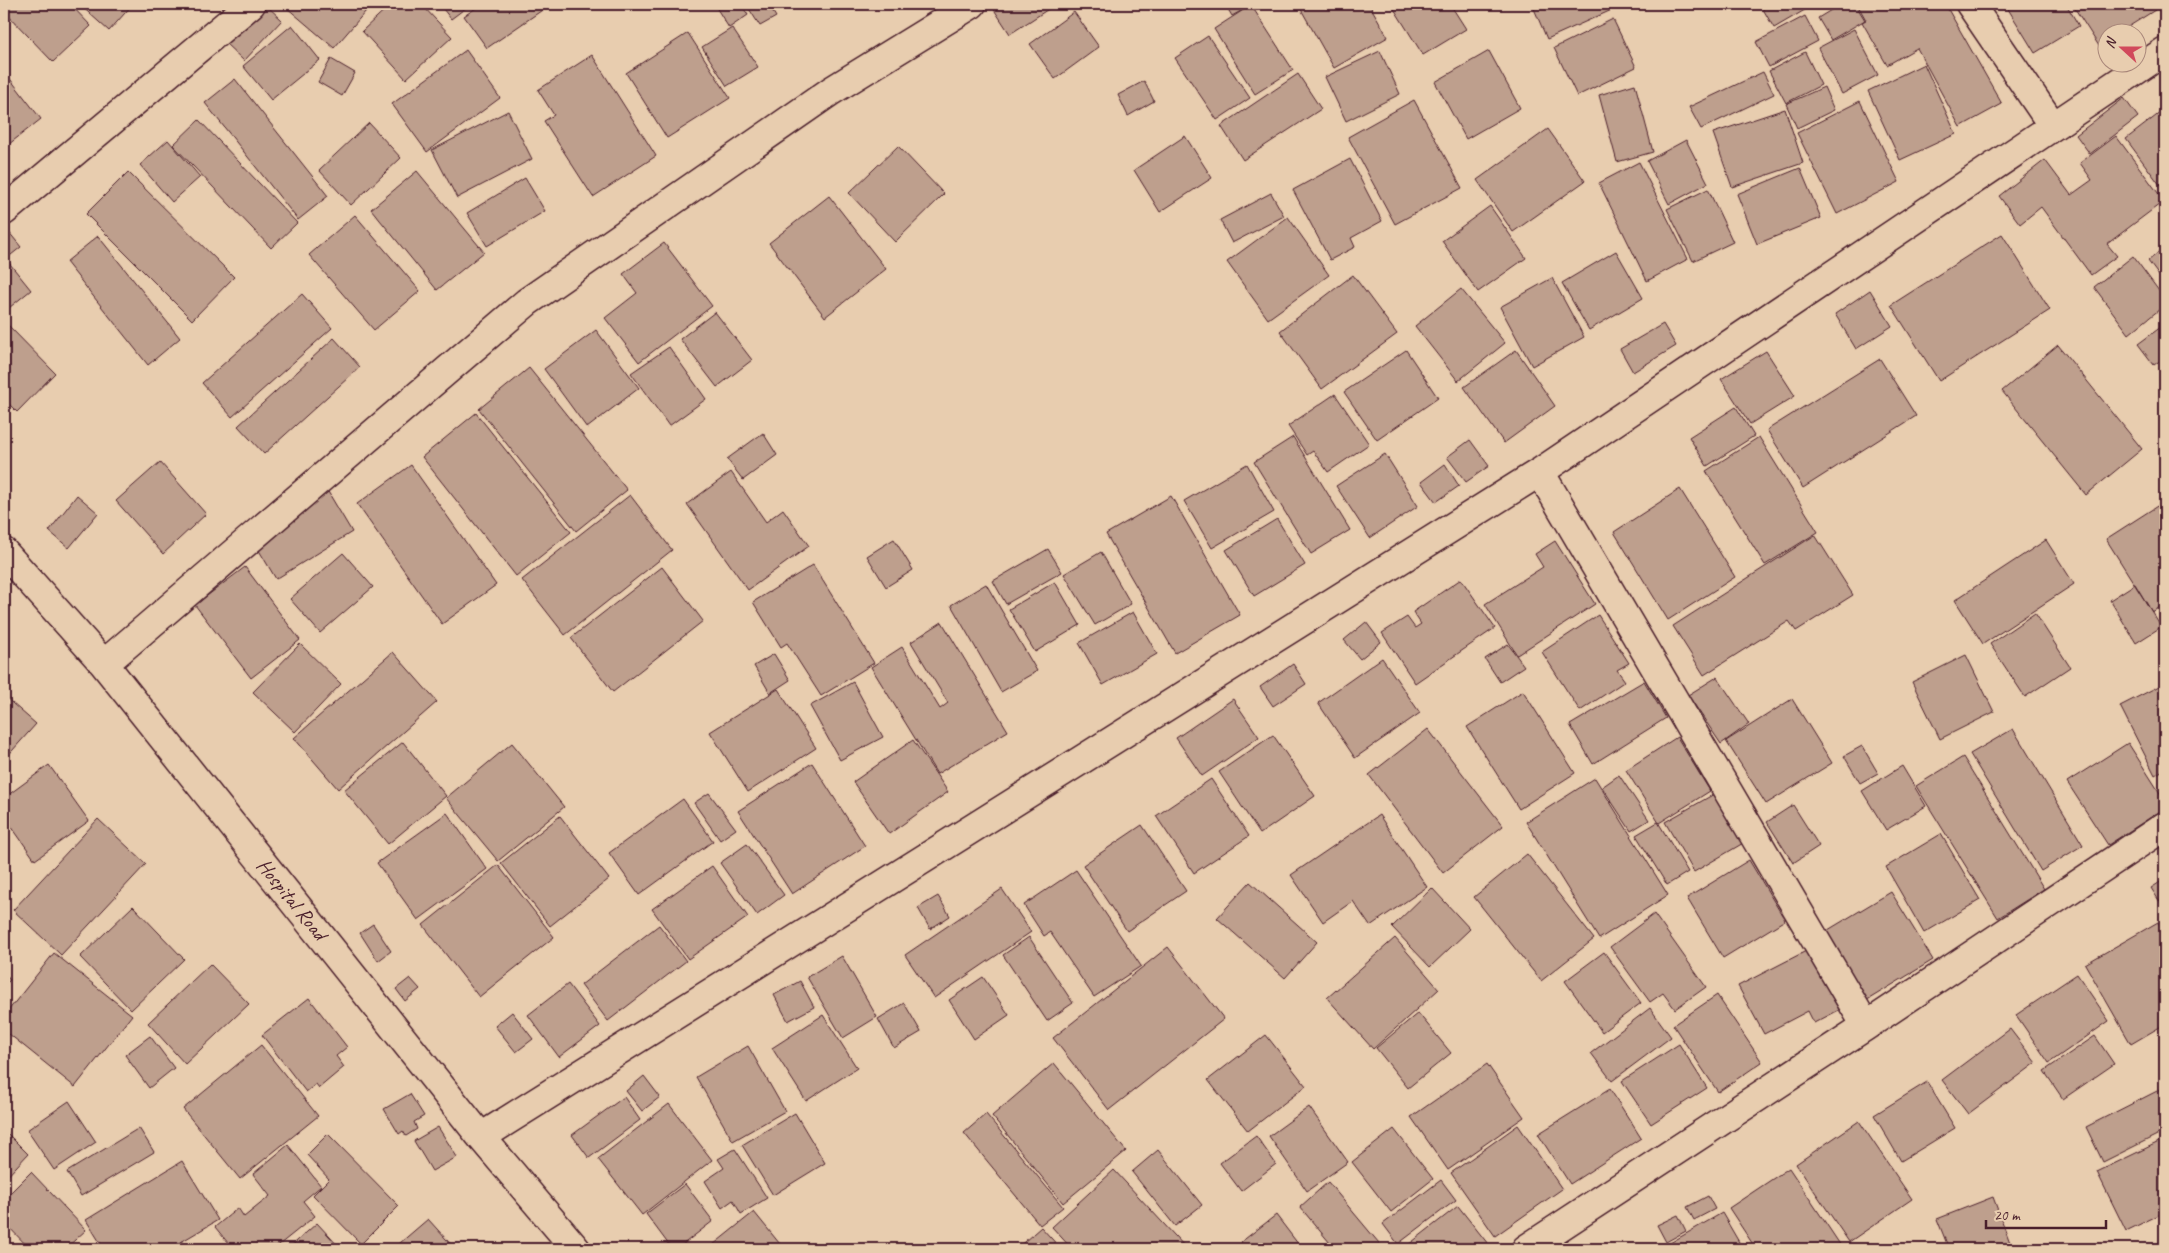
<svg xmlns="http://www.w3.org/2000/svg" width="2169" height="1253" font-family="Caveat,sans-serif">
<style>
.building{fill:#be9f8d;stroke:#4a1f2b}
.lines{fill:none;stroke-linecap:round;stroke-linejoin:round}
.minor-casing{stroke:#4a1f2b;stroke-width:31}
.minor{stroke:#e8cdaf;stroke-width:28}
.labels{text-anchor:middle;stroke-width:4.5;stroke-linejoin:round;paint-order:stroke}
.street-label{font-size:21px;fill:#4a1f2b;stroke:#e8cdaf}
</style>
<rect width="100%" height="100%" fill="#e8cdaf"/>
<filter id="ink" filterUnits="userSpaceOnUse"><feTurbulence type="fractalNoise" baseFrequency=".02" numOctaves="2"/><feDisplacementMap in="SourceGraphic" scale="10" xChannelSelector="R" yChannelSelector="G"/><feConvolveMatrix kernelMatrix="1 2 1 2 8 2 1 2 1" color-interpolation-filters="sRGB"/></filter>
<g filter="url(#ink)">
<path class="building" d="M4,4H70L91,26L53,62L4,11Z
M79,4H133L109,31Z
M260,4H265L282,20L244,61L224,42Z
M288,4H372L334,48L286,7Z
M391,4H421L452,37L406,79L362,31Z
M439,4H471L451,19Z
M482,4H551L487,48L464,16Z
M714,4H741L748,15L729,28Z
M746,4H768L776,17L760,26Z
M1000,4H1051L1053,6L1010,34L993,8Z
M1225,4H1253L1232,16Z
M1298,4H1369L1388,37L1334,68Z
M1391,4H1450L1466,29L1423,55Z
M1532,4H1625L1547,39Z
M1760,4H1815L1774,28Z
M1841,4H1855L1865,20L1831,40L1818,18Z
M1857,4H1945L2002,104L1960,127L1917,48L1887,65L1862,22L1866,20Z
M2005,4H2066L2079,26L2035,53Z
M2072,4H2151L2155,10L2120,32H2106V41L2099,46Z
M1251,5L1293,70L1255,94L1214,29Z
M1074,12L1099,47L1055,79L1030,44Z
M1805,16L1818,41L1769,67L1756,42Z
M1613,19L1636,67L1577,96L1554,48Z
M292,25L320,60L271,100L243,66Z
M732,28L758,67L727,86L702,47Z
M1854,29L1878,75L1842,94L1818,48Z
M688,33L730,98L667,138L626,73Z
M1208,36L1250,98L1217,120L1175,58Z
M466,50L500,98L427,152L392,104Z
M1380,51L1400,94L1346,121L1325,77Z
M1489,51L1520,108L1466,139L1435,82Z
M1805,52L1821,85L1786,103L1769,71Z
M592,55L656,156L593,197L544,121L554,115L538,90Z
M331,59L355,73L342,96L318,82Z
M1924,64L1956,134L1900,160L1868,91Z
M4,71L41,119L4,148Z
M1763,72L1774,94L1701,129L1689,107Z
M1298,74L1321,109L1243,160L1221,126Z
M235,79L328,196L298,220L205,103Z
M1144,81L1154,101L1128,116L1118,95Z
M1635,84L1653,152L1617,162L1599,95Z
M1824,87L1834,110L1797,128L1786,104Z
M2124,98L2138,117L2090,154L2076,135Z
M1414,100L1462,188L1395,224L1348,137Z
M1860,101L1899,182L1837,214L1797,133Z
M1785,109L1803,163L1732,187L1713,133Z
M2165,109V181L2160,185L2126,139Z
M508,111L532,159L457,198L432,150Z
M199,120L297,223L271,248L173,145Z
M369,123L401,158L351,205L319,170Z
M1548,129L1585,181L1513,232L1477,180Z
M1185,136L1212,178L1160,212L1134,170Z
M2116,136L2164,201L2107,244L2117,256L2091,275L2041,207L2020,224L1999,196L2045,160L2071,195L2092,180L2080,163Z
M168,140L200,177L172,202L140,165Z
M1686,140L1708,183L1669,204L1647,161Z
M898,146L944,194L895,242L849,193Z
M1350,159L1382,221L1351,238L1355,247L1330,260L1293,190Z
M1639,162L1688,259L1647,281L1599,183Z
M1800,168L1821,218L1757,244L1737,194Z
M417,171L484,252L437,290L371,209Z
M128,172L234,277L192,320L86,214Z
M525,178L545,211L487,246L467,213Z
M1708,189L1733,242L1693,261L1667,209Z
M1271,193L1284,216L1232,243L1220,220Z
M829,196L886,269L825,317L769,243Z
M1490,206L1526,258L1478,292L1442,241Z
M355,215L420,291L374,330L309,255Z
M1288,217L1329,275L1268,319L1227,262Z
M4,226L21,247L6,259L31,290L4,312Z
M2002,234L2050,310L1939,381L1891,305Z
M98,236L180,338L148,365L66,262Z
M664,243L712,306L639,362L605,318L637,293L623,274Z
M2165,247V284L2148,261Z
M1616,251L1643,298L1589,330L1562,283Z
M2133,256L2165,299V305L2129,334L2094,287Z
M1353,275L1397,334L1322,389L1280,331Z
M1552,278L1584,337L1532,366L1500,307Z
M1461,289L1505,343L1458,381L1415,326Z
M1870,290L1892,326L1856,349L1835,314Z
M302,294L332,328L232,417L202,383Z
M715,312L752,360L717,387L680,339Z
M6,323L55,373L17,412L4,399V326Z
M1663,324L1676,346L1633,372L1620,349Z
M2165,324V357L2154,365L2138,344Z
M596,330L639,388L587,428L544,369Z
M334,338L360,367L264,454L238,426Z
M2058,345L2142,449L2086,495L2002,391Z
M669,347L706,399L669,426L631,373Z
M1406,350L1438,398L1377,440L1344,392Z
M1516,350L1555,406L1504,443L1464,387Z
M1766,351L1795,396L1750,424L1721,379Z
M1880,359L1916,416L1803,488L1767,430Z
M529,368L627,490L576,531L479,409Z
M1335,394L1369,444L1328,472L1313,451L1307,455L1288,426Z
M1736,407L1754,436L1707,466L1689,437Z
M476,413L571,532L516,576L422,457Z
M763,433L777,455L743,480L727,459Z
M1293,437L1350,530L1311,554L1254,462Z
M1759,437L1818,532L1765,565L1706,471Z
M1470,440L1489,466L1466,482L1447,457Z
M1385,454L1418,506L1370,538L1336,486Z
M160,462L206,514L163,554L116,501Z
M1247,464L1274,512L1212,548L1184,501Z
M1445,464L1459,486L1436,502L1421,482Z
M411,465L496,585L442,624L357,504Z
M731,472L766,522L783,509L809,546L748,590L687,504Z
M1680,489L1735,577L1668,620L1614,532Z
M327,490L352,532L276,579L251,537Z
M77,495L98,513L69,548L49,531Z
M630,495L672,550L565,635L522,580Z
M1171,496L1240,615L1175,653L1106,534Z
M2165,501V604L2152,612L2106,539Z
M1277,519L1305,565L1254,596L1226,550Z
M1815,535L1853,595L1796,631L1789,621L1704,675L1673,626Z
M894,539L913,570L886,587L867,556Z
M2046,540L2074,584L1983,644L1955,600Z
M1555,541L1595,604L1517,655L1485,604L1543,567L1535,554Z
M1048,549L1062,572L1006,604L993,581Z
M1101,552L1131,604L1095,625L1064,574Z
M343,553L373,587L320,633L290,599Z
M813,565L874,663L821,696L787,643L781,647L753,602Z
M245,567L300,640L251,678L195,605Z
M662,567L703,621L613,692L571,638Z
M1461,579L1495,628L1415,683L1382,633L1407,617L1415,628L1421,624L1413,612Z
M1055,582L1080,625L1035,652L1009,609Z
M986,584L1037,671L1001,692L951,605Z
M2135,584L2161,627L2136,643L2110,600Z
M1133,612L1157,654L1103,685L1079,643Z
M2035,613L2070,667L2025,697L1990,644Z
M1598,615L1629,663L1617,670L1625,681L1580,711L1542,652Z
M942,622L1008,731L937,774L871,667L902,647L940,709L948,703L911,642Z
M1366,622L1381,642L1360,659L1344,640Z
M300,644L341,684L295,732L253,692Z
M1508,644L1524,666L1500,682L1485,659Z
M393,652L437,702L338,789L294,738Z
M774,654L790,680L770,693L754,666Z
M1966,655L1994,712L1940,739L1912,682Z
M1382,658L1420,713L1355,758L1318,703Z
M1293,664L1306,684L1273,706L1260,687Z
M1717,677L1749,724L1721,744L1688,695Z
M1644,681L1666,718L1593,764L1570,725Z
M853,682L883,737L840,760L810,706Z
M2165,683V769L2155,775L2120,706Z
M778,689L816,748L748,792L710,732Z
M1523,691L1575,773L1519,809L1467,727Z
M4,696L36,724L4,760Z
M1233,699L1259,737L1202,776L1176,738Z
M1792,699L1832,763L1766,804L1726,741Z
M1428,729L1503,826L1443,873L1369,775Z
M2013,729L2083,845L2041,871L1970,754Z
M1273,735L1315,796L1260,834L1219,772Z
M1677,737L1710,791L1659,823L1626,770Z
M913,740L948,792L889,834L853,782Z
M403,742L446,796L388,844L344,790Z
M512,743L564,807L498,861L446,798Z
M2128,743L2165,801V808L2108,845L2067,782Z
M1862,746L1878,773L1860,783L1844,756Z
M1963,757L2044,889L1998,918L1916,786Z
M812,763L865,846L792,894L738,811Z
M49,765L89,821L35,860L4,816V798Z
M1902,766L1926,806L1886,830L1862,791Z
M1619,775L1649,820L1631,831L1602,787Z
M1595,778L1668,895L1599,939L1526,822Z
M1211,779L1249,836L1194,873L1156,816Z
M709,793L736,829L720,840L694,803Z
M1716,793L1745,842L1694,872L1665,822Z
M683,799L713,841L639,895L609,853Z
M1793,805L1819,846L1793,863L1767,822Z
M447,813L487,869L418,920L377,863Z
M1379,815L1427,887L1370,926L1353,901L1323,922L1291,875Z
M560,816L609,879L550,926L501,863Z
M98,819L146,864L61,955L13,910Z
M1658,822L1688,872L1667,885L1636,835Z
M1142,825L1186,891L1127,931L1083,865Z
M1941,834L1980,900L1924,933L1886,867Z
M747,844L784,895L757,915L720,863Z
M1527,854L1594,939L1541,981L1474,897Z
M1749,860L1785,920L1723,958L1687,898Z
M498,865L554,937L479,997L423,925Z
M712,866L748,917L688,959L652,909Z
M1076,870L1141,966L1094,997L1050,932L1044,936L1024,905Z
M2165,879V910L2151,888Z
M1250,882L1317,942L1285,978L1217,918Z
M1432,888L1470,929L1430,967L1392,927Z
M1002,889L1031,932L934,998L905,955Z
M1891,892L1933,960L1864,1002L1823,933Z
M938,896L950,916L930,929L918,908Z
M133,906L184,959L131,1010L80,957Z
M1654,914L1706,987L1675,1009L1663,993L1650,1002L1610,947Z
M2158,922L2165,935V1024L2131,1044L2085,964Z
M373,924L391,951L378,961L360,933Z
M659,925L686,961L608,1021L581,985Z
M1029,937L1073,1003L1047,1021L1003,955Z
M1395,938L1439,989L1373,1049L1327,998Z
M1168,947L1224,1019L1109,1110L1053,1038Z
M1808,950L1839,1010L1814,1023L1808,1011L1764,1034L1738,986Z
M1604,952L1641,1003L1602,1032L1565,981Z
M54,953L132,1015L75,1087L4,1030V1016Z
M842,956L877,1017L843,1038L807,977Z
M210,964L249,1004L185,1064L148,1023Z
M4,973L10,980L4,986Z
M2077,974L2109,1021L2049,1063L2016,1015Z
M983,977L1009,1015L974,1039L949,1000Z
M410,978L420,989L405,1001L396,989Z
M800,981L814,1007L788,1021L774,995Z
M568,984L600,1026L559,1057L528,1015Z
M1717,995L1762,1062L1718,1092L1673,1025Z
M309,998L347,1047L336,1056L344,1067L319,1088L316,1084L306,1092L262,1035Z
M904,1003L921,1032L894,1048L878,1019Z
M1650,1008L1671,1037L1612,1081L1591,1053Z
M512,1012L533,1039L516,1052L495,1026Z
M1418,1013L1451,1053L1408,1088L1376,1048Z
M823,1015L857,1068L806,1101L772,1048Z
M2010,1029L2036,1063L1968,1114L1942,1080Z
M1266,1035L1306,1086L1248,1131L1208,1080Z
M150,1036L174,1068L149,1088L125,1055Z
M2095,1036L2114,1064L2063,1099L2044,1071Z
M1679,1044L1707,1088L1651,1124L1622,1081Z
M261,1045L318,1116L240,1179L183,1109Z
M748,1046L785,1111L733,1141L696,1077Z
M1054,1063L1126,1151L1063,1203L992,1116Z
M1487,1064L1524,1117L1448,1170L1411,1117Z
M644,1076L660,1097L642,1111L626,1091Z
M1927,1082L1955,1128L1901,1161L1874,1115Z
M2165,1087V1131L2103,1162L2086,1127Z
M1610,1089L1641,1138L1570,1184L1538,1134Z
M410,1094L424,1116L414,1122L417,1129L406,1136L403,1131L399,1134L384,1109Z
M624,1097L640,1120L589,1158L572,1135Z
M69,1101L96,1142L54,1170L27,1130Z
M669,1104L712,1160L642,1215L598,1159Z
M1309,1107L1348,1162L1307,1191L1269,1136Z
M795,1113L825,1163L773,1195L742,1145Z
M986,1114L1063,1207L1040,1225L964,1133Z
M1859,1121L1912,1199L1849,1242L1796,1164Z
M1518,1125L1562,1189L1495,1236L1451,1173Z
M438,1127L457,1157L432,1171L414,1141Z
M139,1128L154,1152L81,1196L67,1172Z
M1394,1129L1433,1179L1391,1212L1352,1162Z
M4,1130L28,1154L4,1180Z
M328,1134L399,1206L361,1244L313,1195L329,1179L307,1155Z
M1256,1136L1276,1164L1241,1191L1220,1163Z
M2165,1139V1212L2126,1231L2097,1172Z
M288,1145L321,1186L303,1201L315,1216L274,1249H233L215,1227L238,1208L244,1217L270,1196L253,1174Z
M735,1149L767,1198L741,1214L733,1200L722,1208L705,1181L724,1168L718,1159Z
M1158,1150L1202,1205L1175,1226L1132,1172Z
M182,1161L218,1220L169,1249H104L86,1220Z
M1789,1168L1843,1249H1756L1729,1208Z
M1114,1170L1187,1249H1072L1052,1227Z
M31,1172L86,1230L65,1249H30L4,1222V1199Z
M1441,1180L1456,1200L1398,1244L1383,1224Z
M1328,1182L1384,1249H1335L1300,1207Z
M685,1184L713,1221L677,1249H672L646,1214Z
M1708,1196L1715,1209L1694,1220L1687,1207Z
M1993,1197L2012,1248L2008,1249H1949L1937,1219Z
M1458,1206L1492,1249H1403Z
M754,1212L784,1249H708Z
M1722,1213L1743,1249H1674L1670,1243Z
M1276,1215L1302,1249H1246L1241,1242Z
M1678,1215L1686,1231L1666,1242L1657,1225Z
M428,1219L455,1249H393Z
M317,1223L341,1249H288Z
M1041,1227L1061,1249H1016Z"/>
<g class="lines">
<defs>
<path id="minor" d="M1970,4L2053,126
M4,211L251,4
M1540,472L1866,1026
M4,552L104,664L481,1137L576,1249
M104,664L527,302L831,91L972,4
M481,1137L1540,472L2165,51
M1526,1249L1866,1026L2165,826"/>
</defs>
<use href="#minor" class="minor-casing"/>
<use href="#minor" class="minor"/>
</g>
</g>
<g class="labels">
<g class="street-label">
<text transform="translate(292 899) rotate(51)" y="7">Hospital Road</text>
</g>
</g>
<rect width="2169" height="1253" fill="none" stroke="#e8cdaf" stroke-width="20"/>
<rect x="10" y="10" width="2149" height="1233" fill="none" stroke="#4a1f2b" stroke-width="2" filter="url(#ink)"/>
<g transform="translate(2122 48) rotate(291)"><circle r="24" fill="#e8cdaf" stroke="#a9877a"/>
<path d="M0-4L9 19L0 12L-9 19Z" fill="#d1495b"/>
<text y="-8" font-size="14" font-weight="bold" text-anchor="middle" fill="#4a1f2b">N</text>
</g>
<path d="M1986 1220v8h120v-8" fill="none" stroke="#4a1f2b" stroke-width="2.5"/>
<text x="1994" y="1220" font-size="15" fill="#4a1f2b" stroke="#e8cdaf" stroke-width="4" paint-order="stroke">20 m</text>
</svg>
